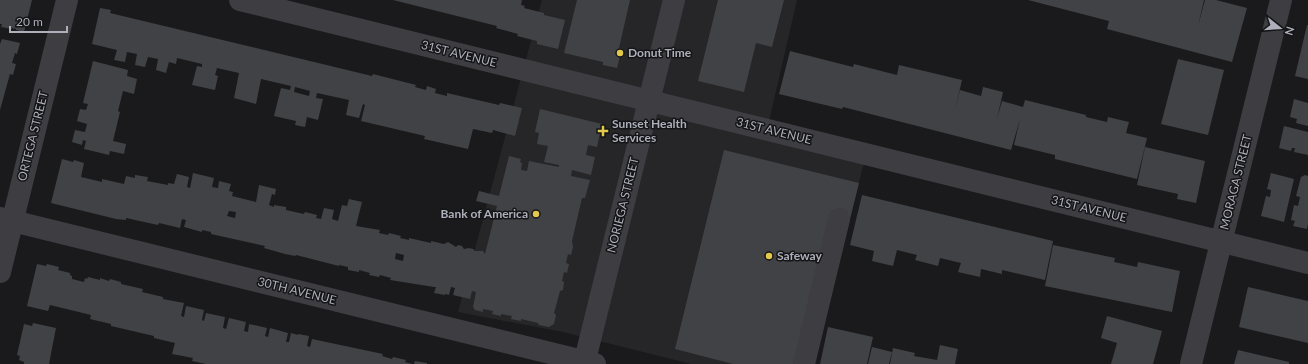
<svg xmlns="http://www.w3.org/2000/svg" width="1308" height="364" font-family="Lato,sans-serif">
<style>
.built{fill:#262629}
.building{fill:#414245;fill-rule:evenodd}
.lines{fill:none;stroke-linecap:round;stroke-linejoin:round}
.minor{stroke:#3d3d42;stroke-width:22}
.poi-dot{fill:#e2c94c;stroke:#151517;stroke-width:1.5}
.labels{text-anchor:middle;stroke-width:3;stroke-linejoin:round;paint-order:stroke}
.poi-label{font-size:12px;font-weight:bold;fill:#adafba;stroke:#151517;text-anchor:start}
.street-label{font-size:12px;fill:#adafba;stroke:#151517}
</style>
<rect width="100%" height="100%" fill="#1a1a1c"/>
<path class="built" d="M542,0H797L767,130L866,154L814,364H691L563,332L458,312Z"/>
<path class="building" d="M0,0H32L24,32L16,30V29L12,28V29L1,27L2,24H0Z
M393,0H522L521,5L525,6L524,8L544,13V15L565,20L558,49L537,44V41L517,36L518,34L496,28L497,26Z
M577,0H630L619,48H622L617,68L603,65V62L564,53Z
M718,0H784L772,47L756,43L744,92L698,81Z
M1028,0H1204L1198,26L1205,0H1216L1247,8L1232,62L1107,29L1109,21Z
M100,8L111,10L110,13L310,61L372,76L373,74L416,85L415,87L426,90L427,86L436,89L435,93L447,96V93L499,105L500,103L522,108L515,136L493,130L492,133L473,129L468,149L424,139L425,136L361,121L365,105L363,104L359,118L346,115L349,100L317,93L316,98L323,99L318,120L307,117L305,127L295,125L296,121L274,116L281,88L290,90L291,86L261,79L256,104L234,98L239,73L217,68L215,75L218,76L215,90L192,85L197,66L202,67V64L177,58L176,64L169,62L166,73L156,70L158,59L148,57L145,67L135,65L137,54L127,52L125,62L114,60L117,50L92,44ZM295,87L310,91L309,96L294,92Z
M1307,25H1308V79L1295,76Z
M2,39L20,43L17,54L15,53L12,63L16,64L13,75L10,74L0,110V44Z
M790,51L853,67L854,64L897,75L899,65L962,80L955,110L960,90L981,96L983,87L1003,92L997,119L1002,101L1023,107L1025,100L1086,115V117L1107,122L1108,117L1129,122L1126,133L1147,138L1137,179L1055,159V155L1014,145L1020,119L1011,150L843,107L842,109L779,94Z
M1178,59L1224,70L1208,135L1161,124Z
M93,61L128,70L127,76L137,79L134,94L123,91L118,111L120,112L113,141L126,144L124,154L110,151L109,155L84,149L86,141L83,140L82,145L72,142L75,130L85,132L87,124L77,121L80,109L86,110L88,104L83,103Z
M1294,99L1308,103V126L1296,123L1297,119L1290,117Z
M540,109L602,124L597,147L588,145L586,155L595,157L591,175L572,170L571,176L590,180L585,198H582L572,241L573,247L571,255L568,254L566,263L569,264L567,273L564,272L562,281L564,282L563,290L560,291L554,313L556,315L554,324L549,327L539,325L538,323L521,319V321L511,319L512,316L501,314V316L492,314L493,311L483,309V312L475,310L473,307L476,292L472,291L470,299L453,295L455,288L451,287L449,295L445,294V295L434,293L436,287H434L390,280L391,278L380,275L379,277L369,275L370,273L359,270V272L348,270V267L339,265V266L296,255L295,256L285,254L264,248L265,246L211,234V232L202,230V232L184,227L186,220L182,219L180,228L159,223L158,225L126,218V220L116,219L51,203L62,159L73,162L74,160L84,163L81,177L102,182V179L124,184L126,176L135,178V175L148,177L147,181L168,185V183L174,184L177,174L189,177L187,187L190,188L193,173L214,178L212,187L218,188L219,181L231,184L229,191L233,192L232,196L256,202L259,185L276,189L275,195L272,194L269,205L274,207V205L286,207V210L304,214L305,212L317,215L316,218L321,219L324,208L334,210L332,219L338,221L342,205L347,206L349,199L362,202L356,226L380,230L379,233L388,235L389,233L401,236L400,238L409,240V238L431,243V241L444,244L448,242L456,247L458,245L462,246L464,249L469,248L473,249L475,251H483L485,254L497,206L476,201L479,191L499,196L509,156L521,159L520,162L522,163L521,170L527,171L529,161L559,167V165L544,162L548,146L537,144L539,133L535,132ZM229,211L236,212L235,218L227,216ZM396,253L404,255L403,261L395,259Z
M1284,126L1308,132V155L1294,152L1295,148H1292L1291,151L1279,148Z
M1145,147L1205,161L1196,203L1177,199L1178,194L1137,185Z
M724,150L859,183L814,364H733L675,349Z
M1271,173L1294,179L1284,222L1261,216L1266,196L1270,197L1271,190L1267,189Z
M1305,175L1308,176V224L1307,229L1293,226L1295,221L1291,220L1294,205L1298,206L1300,197L1296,196L1301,177Z
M862,195L1053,241L1045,280L1002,270V274L981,269L980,277L958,272L961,263L940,258L938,266L915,260L917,255L897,250L893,266L872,261L874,251L850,245Z
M1053,245L1115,258L1114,262L1137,267L1138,262L1180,271L1172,312L1045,286Z
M37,264L46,266L47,264L59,267L58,270L70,273V275L72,276V279L84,282L85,278L87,279L88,277L100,280V278L109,281L110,279L121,282V284L143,289L142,292L163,297V299L184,303L181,316L184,317L186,306L204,310L202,320L204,321L206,313L225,317L223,328L226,329L229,318L246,322L244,331L248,332L249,324L267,328L265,336L268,337L270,328L288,333L286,342H289L291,333L298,335V334L309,336L307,346L310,347L312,339L383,354L382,356L392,359L393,357L406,360L405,362L412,364H206L192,361L193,358L172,354L175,343L154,338V336L111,326V324L90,319L91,315L50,305L48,311L27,306Z
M1248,287L1308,301V343L1239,327Z
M1107,316L1162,331L1153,364H1111L1117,343L1101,338Z
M33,323L56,328L49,364H24V362L19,360L20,356L17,355L24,324L32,326Z
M828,327L873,337L867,364H820Z
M940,345L958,349L955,364H890L893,348L915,353L914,356L937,360Z
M872,347L892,352L889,364H868Z
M1238,350L1289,362V364H1234Z
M415,361L427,363V364H414Z"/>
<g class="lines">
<path class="minor" d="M240,0L1308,263
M0,218L595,364
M0,272L67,0
M584,364L674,0
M804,364L839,219
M1191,364L1281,0"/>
</g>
<g class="poi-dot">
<circle cx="620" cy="53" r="4"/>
<path d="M601 125h4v4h4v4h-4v4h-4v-4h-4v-4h4z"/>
<circle cx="536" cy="214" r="4"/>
<circle cx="769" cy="256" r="4"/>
</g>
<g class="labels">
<g class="poi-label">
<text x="628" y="57">Donut Time</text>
<text x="612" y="128">Sunset Health<tspan x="612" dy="14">Services</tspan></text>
<text x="528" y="218" text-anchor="end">Bank of America</text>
<text x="777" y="260">Safeway</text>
</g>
<g class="street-label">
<text transform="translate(459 54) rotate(14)" y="4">31ST AVENUE</text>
<text transform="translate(774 131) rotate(14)" y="4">31ST AVENUE</text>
<text transform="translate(33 136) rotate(-76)" y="4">ORTEGA STREET</text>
<text transform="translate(1236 182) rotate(-76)" y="4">MORAGA STREET</text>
<text transform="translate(623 205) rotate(-76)" y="4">NORIEGA STREET</text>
<text transform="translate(1089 209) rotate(14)" y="4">31ST AVENUE</text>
<text transform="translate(297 291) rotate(14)" y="4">30TH AVENUE</text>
</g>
</g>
<g transform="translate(1280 28) rotate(107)" stroke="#151517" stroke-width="3" paint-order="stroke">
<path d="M0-3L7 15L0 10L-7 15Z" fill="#adafba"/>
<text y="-6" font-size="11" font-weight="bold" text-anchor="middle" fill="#adafba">N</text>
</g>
<path d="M10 26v6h57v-6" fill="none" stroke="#adafba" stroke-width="2"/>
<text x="16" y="26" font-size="12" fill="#adafba" stroke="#151517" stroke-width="3" paint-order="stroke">20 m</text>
</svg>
